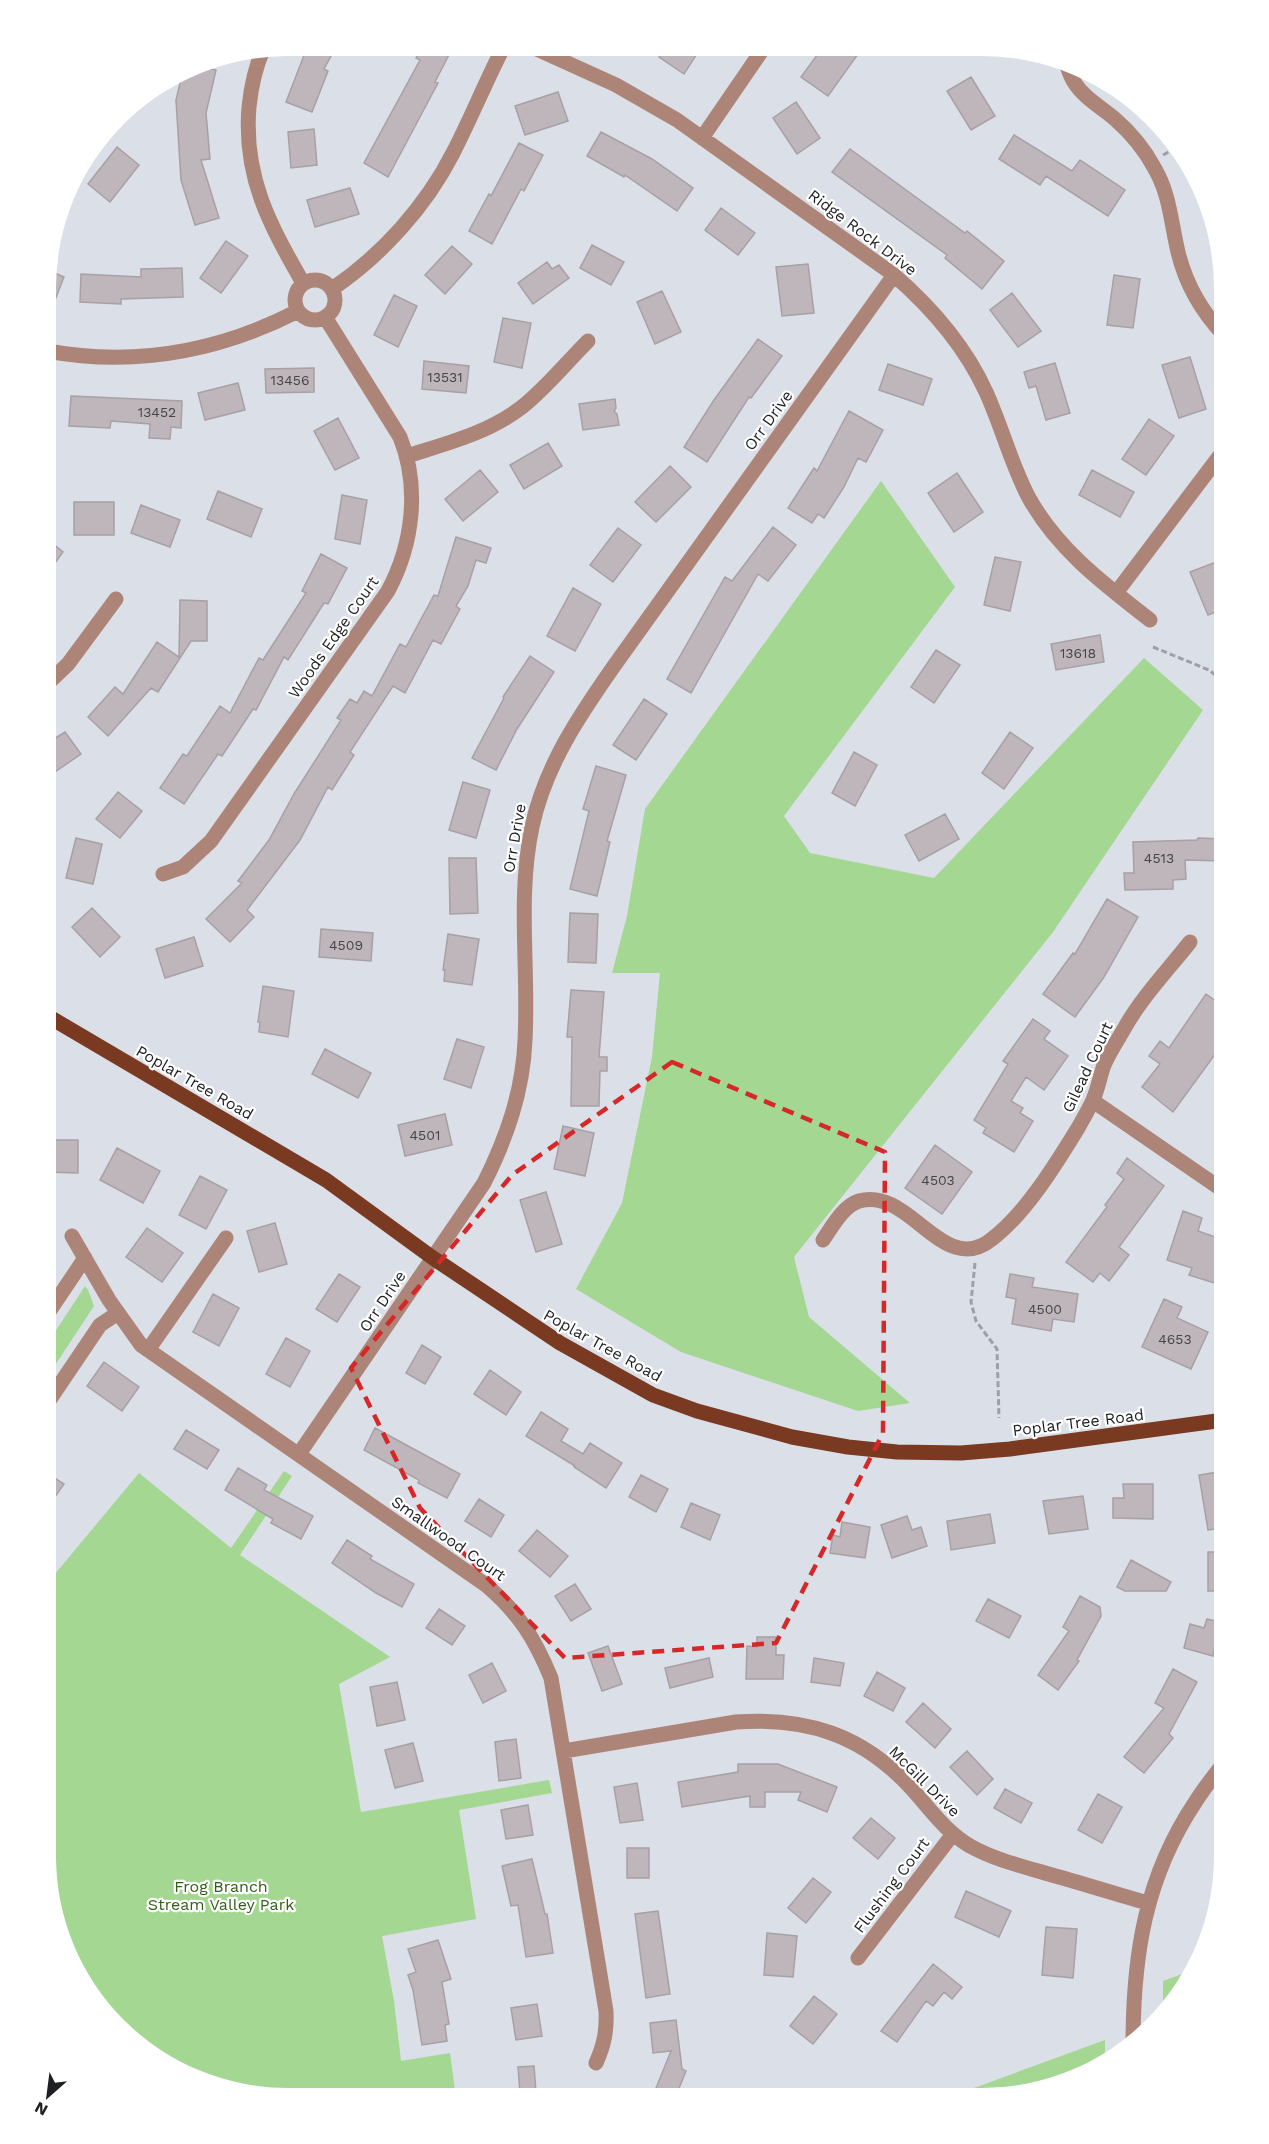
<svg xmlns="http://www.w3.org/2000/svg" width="1269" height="2144" font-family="'Work Sans',sans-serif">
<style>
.green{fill:#a4d791}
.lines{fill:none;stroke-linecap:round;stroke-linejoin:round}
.stream{stroke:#4495b1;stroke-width:5}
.building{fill:#beb6bb;stroke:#a7a0a5;stroke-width:1.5}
.path{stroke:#9da0a6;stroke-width:3;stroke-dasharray:6 3;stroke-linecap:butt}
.minor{stroke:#ac8578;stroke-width:15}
.major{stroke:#7a3921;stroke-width:15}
.marked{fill:none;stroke:#d62828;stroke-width:4.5;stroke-dasharray:12 8;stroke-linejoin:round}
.labels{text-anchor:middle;stroke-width:4.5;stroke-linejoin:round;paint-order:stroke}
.number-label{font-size:14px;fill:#464548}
.street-label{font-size:16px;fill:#1e1f22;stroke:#fff}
.park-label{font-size:16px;fill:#2f6017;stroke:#fff}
</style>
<rect width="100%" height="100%" fill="#dbdfe7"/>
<path class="green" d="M881,481L955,587L784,816L810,853L934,878L1144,658L1203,710L1053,932L794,1257L809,1317L910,1403L858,1411L681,1352L576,1289L622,1203L652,1057L660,973H612L627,916L645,809Z
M85,1286L88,1290L94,1306L46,1379V1346Z
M284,1471L292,1476L240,1555L390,1657L339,1684L361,1812L549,1780L552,1793L459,1810L476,1919L382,1936L394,2001L401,2061L450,2053L456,2098L256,2097L195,2081L140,2049L95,2005L63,1949L45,1857V1586L139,1473L231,1548Z
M1193,1970L1174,2004L1163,2016V1981Z
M1105,2040V2063L1074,2081L982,2099H944Z"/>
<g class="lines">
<path class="stream" d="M245,2094L273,2093L277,2097"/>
</g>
<path class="building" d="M308,45H337L324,69L328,71L312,112L286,102Z
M423,45H454L435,82L438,83L388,177L364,163L420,60L416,58Z
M666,46H702L684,74L659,57Z
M823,47H863L828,96L801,77Z
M192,65L216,70L206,113L210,159L201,160L219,218L195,225L181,180L176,100L183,71Z
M971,77L995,116L971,130L947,91Z
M558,92L568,121L525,135L515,106Z
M796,102L820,138L797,154L773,118Z
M314,129L317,165L291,168L288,132Z
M601,132L652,159L693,188L677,211L625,175L624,177L587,156Z
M1014,135L1072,171L1080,160L1125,190L1108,216L1046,176L1040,185L999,159Z
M519,143L543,155L524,191L521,189L492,244L469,231L489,194L491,196Z
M117,147L139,165L110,202L88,184Z
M850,149L965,233L967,231L1004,261L982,289L945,258L947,255L832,172Z
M350,188L359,214L315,227L307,200Z
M721,208L755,233L738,255L705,230Z
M226,241L248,256L221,293L200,278Z
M592,245L624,262L611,285L580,268Z
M452,246L472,264L445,294L425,275Z
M547,262L552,269L559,265L569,278L533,304L518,283Z
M808,264L814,313L782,316L776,267Z
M182,268L183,297L121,299V304L80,302L81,274L141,277V269Z
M47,270L64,277L48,318H47Z
M1114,275L1140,279L1133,328L1107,325Z
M662,291L681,332L655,344L637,302Z
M1012,293L1041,331L1018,347L990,310Z
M394,295L417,306L398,347L374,335Z
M503,318L531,323L522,368L494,362Z
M758,339L782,356L751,398L749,397L707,462L684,447L714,400Z
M1190,357L1206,409L1179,418L1162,365Z
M424,361L469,366L466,393L422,389Z
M1055,363L1070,413L1046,420L1036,386L1029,388L1024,372Z
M888,364L932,379L923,405L879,390Z
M314,368V392L266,393L265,369Z
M238,383L245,410L205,420L198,393Z
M71,396L182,401L181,428L171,427L170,439L149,438L150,424L111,421L110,428L69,426Z
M615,399L616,408L614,411L617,414L619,425L583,430L579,404Z
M849,411L883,430L866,462L858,458L844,487L824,518L818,514L812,523L788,508L814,468L817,471Z
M338,418L359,458L335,470L314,431Z
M1149,419L1174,436L1146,475L1122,459Z
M548,443L562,466L524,489L510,465Z
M670,466L691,487L656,522L635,502Z
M480,470L498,492L463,521L445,499Z
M1092,470L1134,492L1120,517L1079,495Z
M957,473L983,512L954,532L928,493Z
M218,491L262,509L251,537L207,519Z
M342,495L367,500L360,544L335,539Z
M74,502H114V535H74Z
M141,505L180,520L170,547L131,533Z
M773,527L796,545L768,581L758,574L691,693L667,679L725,577L732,581Z
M618,528L641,545L613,582L590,565Z
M456,537L491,548L486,563L476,560L468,586L456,606L460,609L441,644L433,640L405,693L393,686L350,752L354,755L332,790L328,787L300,840L247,910L254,917L230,942L206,919L242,883L238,881L269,840L294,794L341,720L337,718L350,699L357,703L364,691L372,696L400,644L406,647L434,595L438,596Z
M47,539L63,552L47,574Z
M321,554L347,568L328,604L324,603L288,660L284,657L256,710L253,709L222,756L218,754L184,804L160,788L183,754L187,756L220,706L230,713L259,658L263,660L306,593L302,591Z
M995,557L1021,562L1010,611L984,605Z
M1224,559V609L1208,615L1190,572Z
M573,588L601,604L575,651L547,636Z
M180,600L207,601V641H191L158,692L151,688L108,736L88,717L115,687L123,694L157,642L179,657Z
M1100,635L1104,662L1056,670L1051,644Z
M936,650L960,665L934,703L911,687Z
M530,656L554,672L517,729L496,770L472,758L504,698L503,697Z
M644,699L667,714L636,760L613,745Z
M65,732L81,754L46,778V744Z
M1010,732L1033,748L1004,789L982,773Z
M854,752L877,765L855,806L832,793Z
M596,766L626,775L607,841L610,842L597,896L570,889L589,811L583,809Z
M463,782L490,790L476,838L449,830Z
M118,792L142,811L120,838L96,819Z
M945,814L959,839L919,861L905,835Z
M76,838L102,844L93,884L66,878Z
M1198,838L1224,839V861L1185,860L1186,879L1173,880V889L1125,890L1124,873H1134L1133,842L1197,840Z
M449,858H476L478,913L450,914Z
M1107,899L1138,917L1104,977L1075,1017L1043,994L1073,953L1075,954Z
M92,908L120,937L100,957L72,927Z
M570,913L598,914L596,963L568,962Z
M321,929L373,933L371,961L319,957Z
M448,934L479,939L472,985L444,981L445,970H443Z
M194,937L203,966L165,978L156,949Z
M263,986L294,991L288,1037L259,1032L260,1022H258Z
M571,990L604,992L599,1057H607V1071H600L599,1106H571L572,1037H567Z
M1206,994L1224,1007V1042L1173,1112L1142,1087L1160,1064L1149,1056L1160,1041L1169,1048Z
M1033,1019L1050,1031L1044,1039L1068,1056L1044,1090L1026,1077L1011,1101L1023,1108L1020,1113L1033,1121L1014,1152L983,1133L986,1128L974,1120L1008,1064L1003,1061Z
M457,1039L484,1047L471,1088L444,1079Z
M325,1049L371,1073L358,1098L312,1074Z
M445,1114L452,1145L405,1156L398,1125Z
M563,1126L594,1133L585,1176L554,1169Z
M46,1140H78V1173L46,1172Z
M935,1145L972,1172L942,1214L905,1188Z
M117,1148L160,1171L143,1203L100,1180Z
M1127,1158L1164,1186L1119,1247L1129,1255L1109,1281L1100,1273L1093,1282L1066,1262L1107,1207L1105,1205L1124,1179L1117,1173Z
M200,1176L227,1190L206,1229L179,1215Z
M546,1192L562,1244L536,1252L520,1200Z
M1183,1211L1202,1218L1198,1231L1224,1240V1286L1189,1275L1192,1268L1167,1260Z
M275,1223L287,1264L259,1272L247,1231Z
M147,1228L183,1253L162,1282L126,1257Z
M339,1274L360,1287L337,1322L316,1309Z
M1010,1274L1034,1278L1032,1287L1078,1294L1074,1322L1053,1319L1051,1331L1012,1324L1016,1299L1006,1297Z
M213,1294L239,1308L219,1346L193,1332Z
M1164,1299L1182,1307L1177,1318L1208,1332L1191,1369L1142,1347Z
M286,1338L310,1351L290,1387L266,1374Z
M422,1345L441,1357L425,1384L406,1373Z
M104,1362L139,1387L122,1411L87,1386Z
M490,1370L521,1392L506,1415L474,1394Z
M541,1412L568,1429L561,1441L583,1454L590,1443L622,1463L606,1488L574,1467L575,1466L526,1436Z
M375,1428L460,1474L447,1498L418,1483L419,1480L364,1450Z
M186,1430L219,1450L207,1469L174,1449Z
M238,1468L267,1485L264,1490L313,1516L301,1539L271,1523L273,1519L225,1490Z
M1224,1471V1528L1208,1530L1199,1475Z
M45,1472L64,1484L45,1511Z
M641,1475L668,1489L656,1512L629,1497Z
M1123,1484H1153V1519L1113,1518V1498H1124Z
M1083,1496L1088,1529L1049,1534L1043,1501Z
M479,1499L504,1515L491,1537L465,1521Z
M691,1503L720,1515L710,1540L681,1527Z
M990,1514L995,1543L951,1550L947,1521Z
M907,1516L912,1530L921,1527L927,1546L892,1558L881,1525Z
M842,1522L870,1527L865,1558L830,1553L833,1535L840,1537Z
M537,1530L568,1556L550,1577L519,1551Z
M347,1540L372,1556L370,1559L414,1584L402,1607L376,1593L332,1563Z
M1208,1552H1224V1591H1208Z
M1131,1560L1171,1582L1166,1591H1125L1117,1587Z
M575,1584L591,1609L571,1621L555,1596Z
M1080,1596L1100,1607L1101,1616L1077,1660L1079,1661L1058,1690L1038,1675L1069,1631L1063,1627Z
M988,1599L1021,1616L1009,1638L976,1621Z
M439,1609L465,1626L452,1645L426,1628Z
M1207,1619L1224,1623V1649L1215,1647L1213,1656L1184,1648L1190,1624L1204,1628Z
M757,1637H776V1655H784L783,1679H746L747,1646L757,1647Z
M608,1646L622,1684L602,1691L588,1653Z
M709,1658L713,1677L670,1688L665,1668Z
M814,1658L844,1663L840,1686L811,1682Z
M492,1663L506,1691L483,1703L469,1675Z
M1173,1669L1197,1682L1169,1734L1173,1738L1144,1773L1124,1757L1164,1708L1155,1703Z
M877,1672L905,1688L893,1711L864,1696Z
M397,1682L405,1720L377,1726L370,1687Z
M923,1703L951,1729L935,1748L906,1722Z
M516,1739L521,1778L499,1781L495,1742Z
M413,1743L423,1781L395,1788L385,1750Z
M967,1751L993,1779L977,1795L950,1767Z
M738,1764H778L837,1787L827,1812L798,1800L801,1792H765V1807H750V1796L682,1807L678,1782L738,1772Z
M637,1783L643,1820L620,1823L614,1787Z
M1005,1789L1032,1803L1021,1823L994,1808Z
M1098,1794L1122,1807L1102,1843L1078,1830Z
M528,1805L533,1835L506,1839L501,1810Z
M871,1818L895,1838L878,1859L853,1838Z
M627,1848H649V1878H627Z
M532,1859L545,1914H547L553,1953L526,1957L518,1905L511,1906L502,1866Z
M813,1878L831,1892L806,1923L788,1908Z
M966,1891L1011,1911L999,1937L955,1917Z
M658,1911L670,1994L646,1998L635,1914Z
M1046,1927L1077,1929L1073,1978L1042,1975Z
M767,1933L797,1936L793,1977L764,1975Z
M438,1940L451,1979L442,1982L449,2024L445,2025L447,2041L422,2045L413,1990L408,1975L416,1972L408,1949Z
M933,1964L962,1987L952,1999L944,1992L933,2006L926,2001L897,2042L881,2031Z
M814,1996L837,2014L813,2044L790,2026Z
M537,2004L542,2036L516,2040L511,2008Z
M676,2020L682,2069L686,2071L675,2098H652L671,2051L653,2053L650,2023Z
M534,2066L536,2092L520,2094L518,2067Z"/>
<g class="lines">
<path class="path" d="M1163,155L1178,147
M1153,647L1209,670L1224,682
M975,1263L971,1302L976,1321L997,1349L999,1418"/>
<path class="minor" d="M530,46L616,85L677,120L894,275C932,308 965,346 986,392C1002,427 1011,464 1029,498C1058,550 1104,584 1150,620
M263,50C255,68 251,88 249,107C243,177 270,225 303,283
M1065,61C1068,68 1070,76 1074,82C1084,98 1101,107 1115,119C1131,133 1145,150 1155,169C1170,195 1171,223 1178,252C1186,285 1201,311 1224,335
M702,138L765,46
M295 300a20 20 0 1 1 40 0a20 20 0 1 1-40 0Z
M332,289C382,255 426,206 453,153C471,118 486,81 504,46
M47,351C136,367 218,352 298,311
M407,456C448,443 488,433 522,407C546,388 566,363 588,341
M1116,593L1224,450
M46,685L68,664L116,599
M163,874L183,867L211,841L388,591C413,544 420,487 400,437L325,317
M1093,1101L1224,1191
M72,1236L109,1300L141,1345L486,1585C519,1613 535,1639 551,1678L606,2011C607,2031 604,2045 596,2063
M823,1240C832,1227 843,1206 859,1201C910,1186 943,1279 992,1239C1026,1213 1056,1164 1078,1128C1083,1119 1089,1109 1093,1100C1098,1089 1100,1076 1104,1065C1109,1053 1117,1041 1124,1029C1141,998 1168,970 1190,942
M46,1316L85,1258
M148,1350L226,1238
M46,1405L100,1325L118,1313
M299,1454L484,1183C507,1137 523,1091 525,1040C529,969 517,897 532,827C545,766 579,716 614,666L894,275
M564,1751L736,1722C807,1717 863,1735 912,1789C931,1810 945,1831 970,1846C995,1860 1025,1867 1052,1875C1084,1884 1116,1894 1148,1903
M858,1958L953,1834
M1133,2045C1133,1955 1145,1877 1196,1801C1204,1788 1214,1776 1223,1764"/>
<path class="major" d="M46,1015L326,1180L433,1258L560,1343L653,1395L697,1411L792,1437L848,1447L897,1452L961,1453L1010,1449L1224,1420"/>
</g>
<path class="marked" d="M672,1062L885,1152L883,1433L776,1643L565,1658L420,1508L351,1368L512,1175Z"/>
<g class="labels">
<g class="number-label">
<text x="445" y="382">13531</text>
<text x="290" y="385">13456</text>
<text x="157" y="417">13452</text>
<text x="1078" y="658">13618</text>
<text x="1159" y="863">4513</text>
<text x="346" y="950">4509</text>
<text x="425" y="1140">4501</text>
<text x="938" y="1185">4503</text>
<text x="1045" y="1314">4500</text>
<text x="1175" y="1344">4653</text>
</g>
<g class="street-label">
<text transform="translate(863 232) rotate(37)" y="6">Ridge Rock Drive</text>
<text transform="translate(768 420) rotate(-54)" y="6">Orr Drive</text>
<text transform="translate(333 637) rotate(-55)" y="6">Woods Edge Court</text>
<text transform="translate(514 838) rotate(-80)" y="6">Orr Drive</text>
<text transform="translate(1087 1067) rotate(-65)" y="6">Gilead Court</text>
<text transform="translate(195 1082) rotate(30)" y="6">Poplar Tree Road</text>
<text transform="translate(382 1301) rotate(-56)" y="6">Orr Drive</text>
<text transform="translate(603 1345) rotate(29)" y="6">Poplar Tree Road</text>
<text transform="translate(1078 1422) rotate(-7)" y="6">Poplar Tree Road</text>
<text transform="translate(449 1538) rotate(35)" y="6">Smallwood Court</text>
<text transform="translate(925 1781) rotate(45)" y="6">McGill Drive</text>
<text transform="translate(891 1885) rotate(-53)" y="6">Flushing Court</text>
</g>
<g class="park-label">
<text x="221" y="1892">Frog Branch<tspan x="221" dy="18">Stream Valley Park</tspan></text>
</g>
</g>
<path d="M0 0H1269V2144H0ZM288 56H982A232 232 0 0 1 1214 288V1856A232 232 0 0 1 982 2088H288A232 232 0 0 1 56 1856V288A232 232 0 0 1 288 56Z" fill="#fff" fill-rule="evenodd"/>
<g transform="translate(48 2096) rotate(208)" stroke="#ffffff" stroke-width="4.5" paint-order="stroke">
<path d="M0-4.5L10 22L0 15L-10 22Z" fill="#1e1f22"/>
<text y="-9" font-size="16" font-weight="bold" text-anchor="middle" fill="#1e1f22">N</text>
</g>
</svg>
